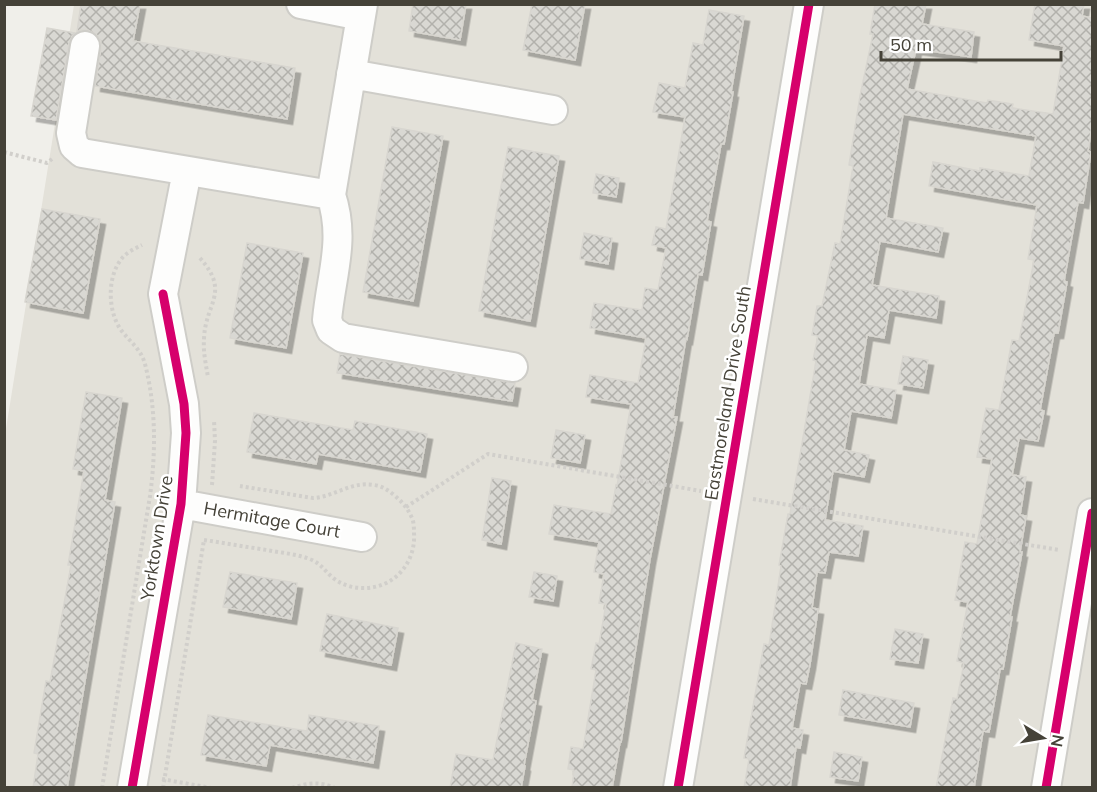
<svg xmlns="http://www.w3.org/2000/svg" width="1097" height="792" font-family="Mulish,sans-serif">
<style>
.residential{fill:#e3e1d9}
.building{fill:url(#building-cross-hatch);stroke:#d8d6d0;stroke-width:1.5;filter:url(#shadow)}
.lines{fill:none;stroke-linecap:round;stroke-linejoin:round}
.minor-casing{stroke:#cecdc8;stroke-width:32}
.path{stroke:#d1cfcb;stroke-width:4;stroke-dasharray:3 3;stroke-linecap:butt}
.minor{stroke:#fdfdfc;stroke-width:28}
.cycleway-casing{stroke:#fff;stroke-width:13}
.cycleway{stroke:#d6006c;stroke-width:9}
.labels{text-anchor:middle;stroke-width:5;stroke-linejoin:round;paint-order:stroke}
.street-label{font-size:18px;fill:#454238;stroke:#fff}
</style>
<defs>
<pattern id="building-cross-hatch" width="8" height="8" patternUnits="userSpaceOnUse" patternTransform="scale(1.5)"><rect width="8" height="8" fill="#d9d8d3"/><path d="M0 0l8 8M0 8l8-8" fill="none" stroke="#b2b1ac"/></pattern>
<filter id="shadow"><feDropShadow dx="5.5" dy="5.5" stdDeviation="0" flood-color="#0004"/></filter>
</defs>
<rect width="100%" height="100%" fill="#f0efea"/>
<path class="residential" d="M74,5H1092V787L5,788V435Z"/>
<path class="building" d="M81,4H140L133,41L295,68L287,119L95,86L101,49V41L96,34L88,30H80L77,32Z
M413,4H466L460,40L409,31Z
M532,4H585L575,60L523,50Z
M875,4H926L922,24L974,32L971,57L916,49L907,89L987,103L988,100L1013,104L1012,108L1053,114L1064,46L1029,40L1035,4H1084L1082,16L1092,18V124L1088,151L1091,152L1083,203L1078,202L1064,281L1067,282L1058,333H1054L1040,410L1044,411L1038,441L1019,438L1012,475L1026,477L1020,515L1026,516L1020,552H1022L1010,617H1012L1003,669H1000L989,732L983,731L974,788H936L953,698L957,699L964,663L957,661L968,602L955,600L965,542L977,544L992,459L977,457L986,408L999,410L1012,340L1019,341L1034,260L1028,259L1037,205L929,186L933,162L980,171V168L1029,176L1036,136L903,114L886,218L943,228L938,252L880,241L872,285L939,296L936,318L889,310L884,338L867,335L859,384L896,390L891,418L851,411L844,450L869,455L864,477L833,471L825,520L863,526L858,556L829,552L825,573L817,572L812,608L818,609L810,664L806,684L800,683L792,728L803,730L800,748L796,747L790,788H744L749,759L744,758L764,644L769,645L781,566L779,565L788,514H790L816,361L813,360L818,336L812,335L817,306H822L835,243L840,244L853,166L849,165L860,96L873,34H870Z
M709,10L744,16L731,92H733L724,144H721L707,221L711,222L702,275L698,274L687,339L686,338L673,417H677L650,559L621,742H620L612,788H572L574,770L568,769L571,747L583,749L596,670L591,669L596,643L599,644L606,604L599,603L604,574L594,572L599,542L549,534L554,505L611,514L616,485L617,486L631,404L586,397L590,375L638,383L646,338L590,328L594,303L642,310L645,288L658,290L666,248L652,245L656,227L666,229L685,117L653,112L659,83L685,88L693,43L703,45Z
M47,28L75,33L72,36L69,43L56,120L31,116Z
M392,127L443,136L413,301L363,292Z
M508,147L559,156L530,321L479,311Z
M596,174L619,178L616,197L593,193Z
M42,209L100,219L83,313L25,302Z
M584,233L612,238L608,264L580,259Z
M247,243L303,253L286,348L230,338Z
M340,354L515,383L512,401L337,373Z
M903,356L928,360L923,388L898,384Z
M86,392L122,398L105,500L115,502L67,788H33L38,754L34,753L46,681L50,682L71,565H68L84,471L73,469Z
M254,413L353,430L355,421L427,434L420,472L318,454L316,464L247,452Z
M556,430L585,435L580,463L551,458Z
M492,478L511,481L501,544L482,540Z
M230,572L297,583L291,619L223,607Z
M534,572L557,576L553,601L529,597Z
M327,614L398,628L391,665L320,651Z
M895,629L923,634L918,663L890,659Z
M516,643L542,649L532,700L536,701L524,765L525,766L521,788H450L456,754L493,760Z
M843,690L914,703L910,727L839,715Z
M208,715L307,731L309,715L379,726L373,763L270,745L266,766L201,755Z
M834,752L862,757L858,781L830,777Z"/>
<g class="lines">
<defs>
<path id="minor" d="M301,4L361,16
M363,4L331,195C346,240 331,275 327,320L331,330L343,338L513,367
M85,46L71,133L74,146L82,153L331,195
M351,74L553,110
M181,504L362,537
M132,788L181,504L186,433L184,404L163,294L187,171
M678,788L809,4
M1046,788L1092,513"/>
</defs>
<use href="#minor" class="minor-casing"/>
<path class="path" d="M4,152L47,163L52,159
M200,258C231,293 205,303 204,339C203,352 206,365 208,377
M212,485L215,441L214,420
M753,499L1059,550
M406,507L488,454L701,491
M204,540C225,543 246,547 267,550C282,553 298,554 312,560C321,564 325,571 332,577C340,584 352,588 362,588C393,589 416,564 414,533C414,528 414,521 411,516C407,507 401,501 394,495C388,490 382,486 374,485C351,481 334,497 313,498L240,486
M162,779L211,788
M102,788L150,496C156,451 156,407 145,364C141,349 130,342 121,330C108,312 107,279 120,261C125,253 134,249 142,245
M163,788L204,540
M292,788C306,783 320,781 335,788"/>
<use href="#minor" class="minor"/>
<defs>
<path id="cycleway" d="M132,788L181,504L186,433L184,404L163,294
M678,788L809,4
M1046,788L1092,513"/>
</defs>
<use href="#cycleway" class="cycleway-casing"/>
<use href="#cycleway" class="cycleway"/>
</g>
<g class="labels">
<g class="street-label">
<text transform="translate(728 393) rotate(-81)" y="6">Eastmoreland Drive South</text>
<text transform="translate(272 520) rotate(10)" y="6">Hermitage Court</text>
<text transform="translate(157 538) rotate(-81)" y="6">Yorktown Drive</text>
</g>
</g>
<rect width="1097" height="792" fill="none" stroke="#454238" stroke-width="12"/>
<g transform="translate(1043 738) rotate(101)" stroke="#ffffff" stroke-width="4.5" paint-order="stroke">
<path d="M0-4.5L10 22L0 15L-10 22Z" fill="#454238"/>
<text y="-9" font-size="16" font-weight="bold" text-anchor="middle" fill="#454238">N</text>
</g>
<path d="M881 51v9h180v-9" fill="none" stroke="#454238" stroke-width="3"/>
<text x="890" y="51" font-size="18" fill="#454238" stroke="#ffffff" stroke-width="4.5" paint-order="stroke">50 m</text>
</svg>
